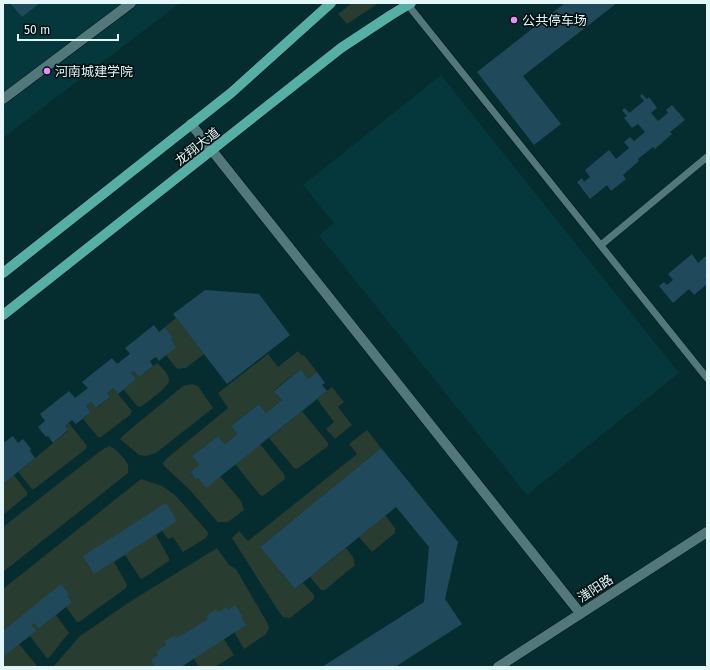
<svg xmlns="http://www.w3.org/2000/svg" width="710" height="670" font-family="'Fira Sans','Noto Sans SC',sans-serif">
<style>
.built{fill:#05383d}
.green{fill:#283c30}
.building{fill:#204a5b}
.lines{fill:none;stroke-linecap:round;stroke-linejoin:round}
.lane-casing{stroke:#001316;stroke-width:8}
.street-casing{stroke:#001316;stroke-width:11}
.secondary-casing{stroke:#001316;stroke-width:11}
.primary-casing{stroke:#001316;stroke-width:11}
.lane{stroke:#53787c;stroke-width:7}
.street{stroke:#53787c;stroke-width:10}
.secondary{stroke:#53787c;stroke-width:10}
.primary{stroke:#55afa4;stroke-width:10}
.poi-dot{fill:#ec8cfa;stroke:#041213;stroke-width:1.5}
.labels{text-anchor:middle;stroke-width:3.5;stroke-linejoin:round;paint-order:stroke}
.poi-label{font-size:13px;fill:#e3f6f8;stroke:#041213;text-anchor:start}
.street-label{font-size:13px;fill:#e3f6f8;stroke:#041213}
</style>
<rect width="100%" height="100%" fill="#052c2f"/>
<path class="built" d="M3,3H180L3,138Z
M441,75L679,373L527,495L319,235L334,223L303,185Z"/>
<path class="green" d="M352,3H379L359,16L347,24L338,14Z
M176,318L204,354L186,368L177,369L166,355L171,340L173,338L165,327Z
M298,351L302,356L304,355L317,372L308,379L301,369L274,390L282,400L266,413L259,404L231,426L237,434L225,444L218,436L192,456L199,465L190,472L196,480L198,478L220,476L241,501L244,510L228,522H218L215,519L189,489L164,466L163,463L166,459L228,408L218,393L268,354L278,367Z
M157,363C161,367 168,373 169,379C170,387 148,401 142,406L138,407L123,389L136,379L131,373L134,371L139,377Z
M192,384L198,386L213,408L156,453L146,456L139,455L120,439L126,433L183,386Z
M332,387L344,402L338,407L352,425L335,439L326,429L334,422L317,399Z
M113,388L132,411L130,415L101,437H98L83,419L91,412L86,406L91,402L97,408L110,397L107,393Z
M302,411L328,443V446L297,469L294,468L269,438Z
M69,423L87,446L86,449L34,489H32L18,472L68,431L65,426Z
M367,430L381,448L260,547L295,589L303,583L314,595V599L290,618L283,617L279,612L232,538L239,531L248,541L357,454L349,444Z
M260,444L284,474L285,479L263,496L260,495L235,464Z
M110,446C115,449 124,457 127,463C129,466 128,470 128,473L3,572V527L103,449Z
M14,475L27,492V495L3,515V484Z
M141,479L162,486L175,495L207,531L208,534L206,538L183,552L173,537L168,539L162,531L156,535L169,558V561L142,579L140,578L125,555L114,562L125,581L127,585L126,588L79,622H77L66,607L56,615L69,633L62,641L49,658H47L45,656L30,636L19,644L38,667H3V589Z
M385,515L395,528V533L372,552L359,537Z
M217,548L229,565L236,569L268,624L269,629L265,635L244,649L234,632L224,639L234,655L215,667H199L194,659L182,666V667H53L80,636L131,601Z
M346,548L353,557L355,565L325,590H321L310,577Z"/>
<path class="building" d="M10,3H40L22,17Z
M565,3H617L523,76L561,124L534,145L477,72Z
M642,94L647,99L649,97L657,108L651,113L658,121L668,113L666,110L672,105L685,120L670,132L672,134L655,149L653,147L638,159L639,161L623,175L626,179L611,191L607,185L590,199L577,182L582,178L584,182L590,177L585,170L609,150L616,159L629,148L624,142L630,137L634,141L645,132L638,124L632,128L624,118L627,116L622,110L625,108L629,113L644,101L640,96Z
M692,254L698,263L707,255V277L705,279L707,281V284L694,295L689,289L673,303L659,286L664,282L667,285L673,280L668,274Z
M205,290L259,294L290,335L227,384L173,314Z
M154,325L159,332L165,327L173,338L171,340L176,347L159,361L156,357L150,361L153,366L139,377L134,371L131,373L136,379L118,394L113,388L107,393L110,397L96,408L91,402L86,406L91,412L76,424L72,420L65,426L68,430L53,443L48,436L46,437L38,427L45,421L40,414L69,391L75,398L88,388L82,382L112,358L117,364L130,354L125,348Z
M301,369L308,379L317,372L325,383L322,385L327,391L206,488L198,478L196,480L190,472L199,465L192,456L218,436L225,444L237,434L231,426L259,404L266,413L282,400L274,391Z
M13,436L18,443L23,439L31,449L30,451L35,458L3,484V443Z
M381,448L458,542L445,599L462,624L395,667H322L424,602L429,547L396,507L295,589L260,547Z
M166,503L177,521L94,574L83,556Z
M61,584L69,594L67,596L72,602L39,628L34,623L31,625L36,631L5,655L3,652V631Z
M235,605L242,616L241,617L246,625L181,667H155L151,660L158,655L156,652L166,645L164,642L175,635L177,638L208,619L206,616L216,609L218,612L227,607L228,610Z"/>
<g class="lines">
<defs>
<path id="lane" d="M408,5L707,378
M601,245L707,157"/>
<path id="street" d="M3,99L131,3"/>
<path id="secondary" d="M191,124L580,613
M498,667L707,532"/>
<path id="primary" d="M3,273L231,93L331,3
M3,315L341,48L391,15L411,3"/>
</defs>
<use href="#lane" class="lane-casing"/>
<use href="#street" class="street-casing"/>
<use href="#secondary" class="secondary-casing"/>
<use href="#primary" class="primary-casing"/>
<use href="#lane" class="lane"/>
<use href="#street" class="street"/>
<use href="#secondary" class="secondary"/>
<use href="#primary" class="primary"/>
</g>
<g class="poi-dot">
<circle cx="514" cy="20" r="4"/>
<circle cx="47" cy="71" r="4"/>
</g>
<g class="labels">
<g class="poi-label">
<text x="522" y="25">公共停车场</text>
<text x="55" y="76">河南城建学院</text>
</g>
<g class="street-label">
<text transform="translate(197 146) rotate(-38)" y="5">龙翔大道</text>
<text transform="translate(595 588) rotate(-33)" y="5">滍阳路</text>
</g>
</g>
<rect width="710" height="670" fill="none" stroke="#e3f6f8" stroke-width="8"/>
<path d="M18 34v6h100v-6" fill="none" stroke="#e3f6f8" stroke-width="2"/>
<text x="24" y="34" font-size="12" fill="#e3f6f8" stroke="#041213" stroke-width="3" paint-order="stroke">50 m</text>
</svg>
